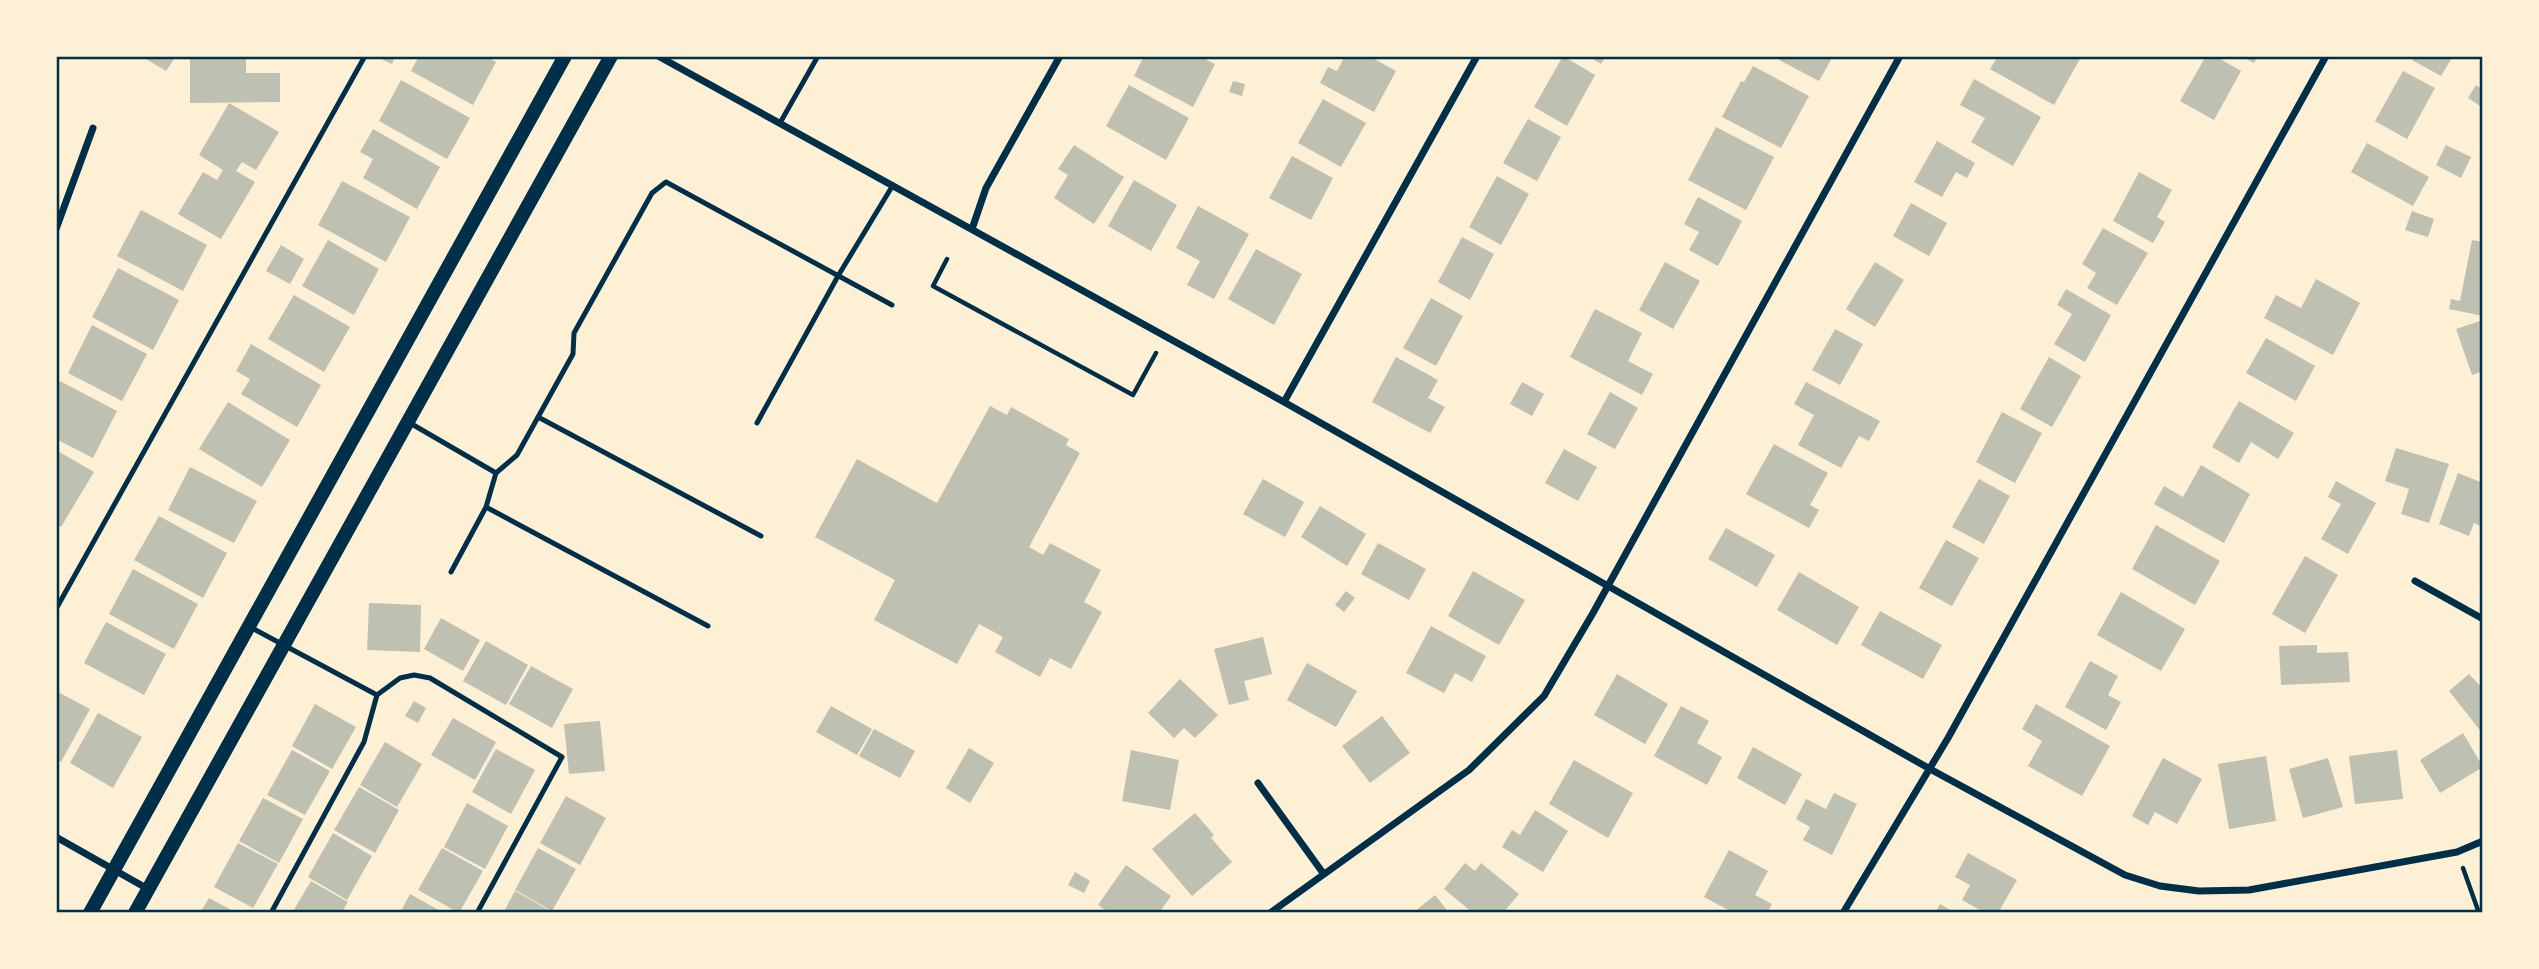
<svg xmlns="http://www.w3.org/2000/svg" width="2539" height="969" font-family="'Alegreya Sans',sans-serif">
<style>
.building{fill:#bec0b2}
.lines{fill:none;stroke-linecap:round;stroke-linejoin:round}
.path{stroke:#003049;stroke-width:4.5}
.service{stroke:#003049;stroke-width:5}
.minor{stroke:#003049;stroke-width:7}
.secondary{stroke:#003049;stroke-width:14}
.neatline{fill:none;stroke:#003049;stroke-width:2.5}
</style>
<rect width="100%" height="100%" fill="#fdf0d5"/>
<path class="building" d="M141,56H176L166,71Z
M190,56H246V73H280V102L190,103Z
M384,56H395L392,64L383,60Z
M419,56H486L496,62L473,105L411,71Z
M1144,56H1199L1215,64L1193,107L1134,76Z
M1345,56H1369L1396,71L1374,112L1320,83L1328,67L1337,71Z
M1563,56L1595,75L1567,126L1534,107Z
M1588,56H1606L1601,64Z
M1780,56H1833L1819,81L1779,60Z
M1998,56H2079L2081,57L2054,105L1990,69Z
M2206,56H2215L2241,71L2214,120L2180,101Z
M2240,56H2258L2254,63Z
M2415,56H2453L2441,76L2412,60Z
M1753,66L1809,96L1781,148L1722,117L1741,81L1744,82Z
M2403,71L2435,88L2407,139L2375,121Z
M1974,79L2041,117L2013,166L1971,142L1985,118L1960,105Z
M401,80L470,118L447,159L379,121Z
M1233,81L1245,84L1242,96L1229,92Z
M1129,85L1189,118L1166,160L1106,126Z
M2476,85L2483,90V108L2468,98Z
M1323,99L1366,123L1341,167L1298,143Z
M229,103L279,132L256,170L242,162L236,171L255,182L221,239L178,214L203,172L217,180L223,170L199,155Z
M1528,119L1561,137L1537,181L1503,163Z
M1716,127L1774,157L1746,210L1688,180Z
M373,129L440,167L417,209L363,178L373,159L360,152Z
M1937,141L1975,163L1967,178L1956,172L1942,197L1914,182Z
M2367,143L2429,177L2413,206L2351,172Z
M1074,145L1124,177L1094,224L1054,198L1068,175L1058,169Z
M2446,145L2471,157L2461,178L2436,165Z
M1292,156L1333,178L1311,220L1269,198Z
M2139,172L2172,190L2157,217L2165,222L2153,243L2113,221Z
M1497,176L1529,194L1501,245L1469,227Z
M1134,180L1177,205L1151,251L1108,226Z
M342,181L410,217L386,262L318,225Z
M1698,197L1742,221L1718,266L1689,250L1699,232L1684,224Z
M1911,203L1947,223L1929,256L1893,236Z
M1198,206L1249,234L1214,299L1187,285L1200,261L1176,248Z
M141,210L207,245L183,291L117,256Z
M2412,211L2434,219L2428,237L2405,230Z
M2103,228L2148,253L2117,305L2087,288L2096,273L2082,264Z
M1462,237L1494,254L1470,300L1438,282Z
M328,240L379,269L354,315L302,286Z
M2472,240L2483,242V316L2449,309L2451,299L2460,301Z
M281,245L304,259L290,284L266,271Z
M1256,249L1302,274L1274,325L1228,299Z
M1665,262L1700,281L1673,329L1639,310Z
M1875,262L1904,280L1875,327L1846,309Z
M118,268L179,300L153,350L92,317Z
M2316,279L2360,303L2333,355L2264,318L2276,295L2301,308Z
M2066,289L2111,315L2085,362L2054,344L2072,314L2057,305Z
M294,295L350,327L324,372L268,339Z
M1431,298L1463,316L1436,366L1403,348Z
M1595,309L1642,333L1628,361L1653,374L1642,395L1570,357Z
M2483,320V371L2472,375L2456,329Z
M92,325L147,354L122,401L68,373Z
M1835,329L1863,344L1840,385L1812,370Z
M2266,338L2315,366L2296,401L2246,373Z
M251,344L321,385L297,427L241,394L250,379L236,371Z
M1396,357L1438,380L1428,398L1445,407L1430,433L1372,402Z
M2049,357L2081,376L2052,427L2020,409Z
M60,381L117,411L93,458L56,439V387Z
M1522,382L1544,394L1532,416L1510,404Z
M1806,382L1880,421L1869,441L1859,436L1841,468L1798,445L1814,415L1794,404Z
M1610,392L1638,408L1615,449L1587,434Z
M2239,401L2294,433L2278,459L2251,442L2239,463L2212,447Z
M228,402L290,440L262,487L199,449Z
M990,406L1007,415L1011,407L1069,439L1066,445L1080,453L1029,547L1043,555L1050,543L1101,570L1084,602L1102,612L1071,669L1050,658L1040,677L995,652L1003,637L979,624L957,664L874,620L895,580L815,537L857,459L937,503Z
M2002,412L2042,433L2015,483L1976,462Z
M1774,444L1828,473L1810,505L1819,510L1809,528L1746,494Z
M2396,448L2449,464L2429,523L2401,514L2409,489L2385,481Z
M1564,449L1597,467L1578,501L1545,483Z
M56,450L94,472L61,527L56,524Z
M2201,465L2250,494L2224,543L2154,504L2164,486L2183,497Z
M190,467L257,501L234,543L168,510Z
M2458,473L2483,483V527L2474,523L2469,536L2439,524Z
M1263,479L1304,502L1285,537L1243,514Z
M1979,479L2010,496L1984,544L1952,527Z
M2336,481L2376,503L2348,554L2321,539L2341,504L2328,497Z
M1320,506L1366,534L1347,566L1301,537Z
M159,516L227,553L203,598L134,560Z
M2156,525L2220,561L2195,605L2132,569Z
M1726,528L1775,555L1757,587L1708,559Z
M1946,540L1979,558L1952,606L1919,588Z
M1378,543L1426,569L1409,600L1361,574Z
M2305,556L2338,575L2305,633L2272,614Z
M133,569L198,604L174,649L109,614Z
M1473,571L1525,600L1499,645L1448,616Z
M1799,572L1859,607L1837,645L1777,610Z
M1346,591L1355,598L1344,612L1335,605Z
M2121,592L2185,629L2161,671L2097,635Z
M369,603L421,605L420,652L367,650Z
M1880,611L1942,645L1923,679L1861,645Z
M441,618L480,640L463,671L424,649Z
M106,622L166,654L144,695L84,663Z
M1431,626L1486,656L1472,682L1455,673L1444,693L1406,673Z
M1263,637L1272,674L1244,681L1249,700L1229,705L1214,649Z
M486,641L528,665L506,705L463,681Z
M2317,645V653L2348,652L2350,682L2281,685L2279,646Z
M2090,661L2118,676L2108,695L2121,702L2106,730L2065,707Z
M1307,663L1357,691L1336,727L1287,700Z
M531,666L573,689L552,728L509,704Z
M1617,674L1668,704L1645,744L1594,715Z
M2469,674L2483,689V734L2449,691Z
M1180,679L1218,715L1195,738L1184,728L1174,738L1148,713Z
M56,691L90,709L61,762L56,759Z
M414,701L426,708L418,723L405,716Z
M315,704L356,727L332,769L292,746Z
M2036,704L2110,746L2082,796L2028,766L2042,741L2022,729Z
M831,706L872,729L857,755L816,732Z
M1681,706L1709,721L1697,743L1722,757L1707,785L1654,756Z
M98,713L142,737L113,788L70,763Z
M1382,716L1410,753L1370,783L1342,746Z
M453,718L496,742L475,780L431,755Z
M600,721L605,771L569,774L564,724Z
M874,729L915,751L900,778L859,756Z
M2463,733L2483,767L2440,793L2420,760Z
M385,742L422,764L397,807L360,785Z
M1753,747L1802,774L1785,805L1737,778Z
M969,748L994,763L970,803L946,788Z
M496,749L535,770L511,814L472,792Z
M292,750L330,771L305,815L267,795Z
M1131,750L1179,760L1170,810L1122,801Z
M2397,750L2403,799L2355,804L2349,756Z
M2266,756L2276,821L2229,829L2218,764Z
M2163,758L2202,779L2177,824L2155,812L2148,825L2132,816Z
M2328,758L2343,807L2303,818L2289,769Z
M1574,760L1633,793L1608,838L1549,804Z
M359,787L399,810L375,853L334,830Z
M1834,793L1857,804L1832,855L1803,840L1810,827L1796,819L1806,799L1826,809Z
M566,796L606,818L580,865L540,843Z
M263,798L303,819L279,863L239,841Z
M467,803L508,826L485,869L444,847Z
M1535,810L1568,831L1543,872L1502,847L1512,830L1520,835Z
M1195,813L1214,835L1211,838L1232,862L1192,896L1152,849Z
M333,833L372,856L347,900L308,877Z
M238,843L278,864L253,908L214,887Z
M442,848L483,871L459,913L418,890Z
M538,848L576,869L552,911L515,890Z
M1729,850L1768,871L1755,895L1772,904L1767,913H1734L1704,897Z
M1968,853L2017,880L1998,913H1985L1962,900L1970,885L1955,877Z
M1465,863L1475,871L1481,863L1519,894L1503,913H1473L1444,889Z
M1126,865L1171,896L1159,913H1109L1098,905Z
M1075,872L1090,881L1084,893L1068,885Z
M311,881L348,902L341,913H292Z
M515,891L554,913H503Z
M410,894L444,913H400Z
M1435,895L1449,913H1416L1414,912Z
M209,898L237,913H200Z
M1940,904L1956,913H1935Z"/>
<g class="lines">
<path class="path" d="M947,259L933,286L1133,395L1156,353
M2463,868L2479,913"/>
<path class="service" d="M780,123L818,56
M538,417L761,536
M410,423L496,473
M757,423L838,276L893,185
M486,507L708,626
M451,572L486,507L496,473L517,455L573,354L574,333L652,193L666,182L892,305
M56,609L365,56
M250,627L377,695
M271,913L364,742L377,695L400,678L414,675L430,678L562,757L477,913"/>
<path class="minor" d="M658,56L1284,402L1930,769L2125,875L2160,886L2199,891L2249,890L2457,852L2483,841
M56,229L93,128
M972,229L986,188L1060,56
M1284,402L1477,56
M2415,581L2483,619
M1258,783L1323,873
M56,837L148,889
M1270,913L1469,770L1544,696L1593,613L1900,56
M1843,913L1948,738L2326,56"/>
<path class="secondary" d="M90,913L565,56
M135,913L611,56"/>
</g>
<rect width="2539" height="969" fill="none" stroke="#fdf0d5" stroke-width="116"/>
<rect x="58" y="58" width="2423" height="853" class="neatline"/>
</svg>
